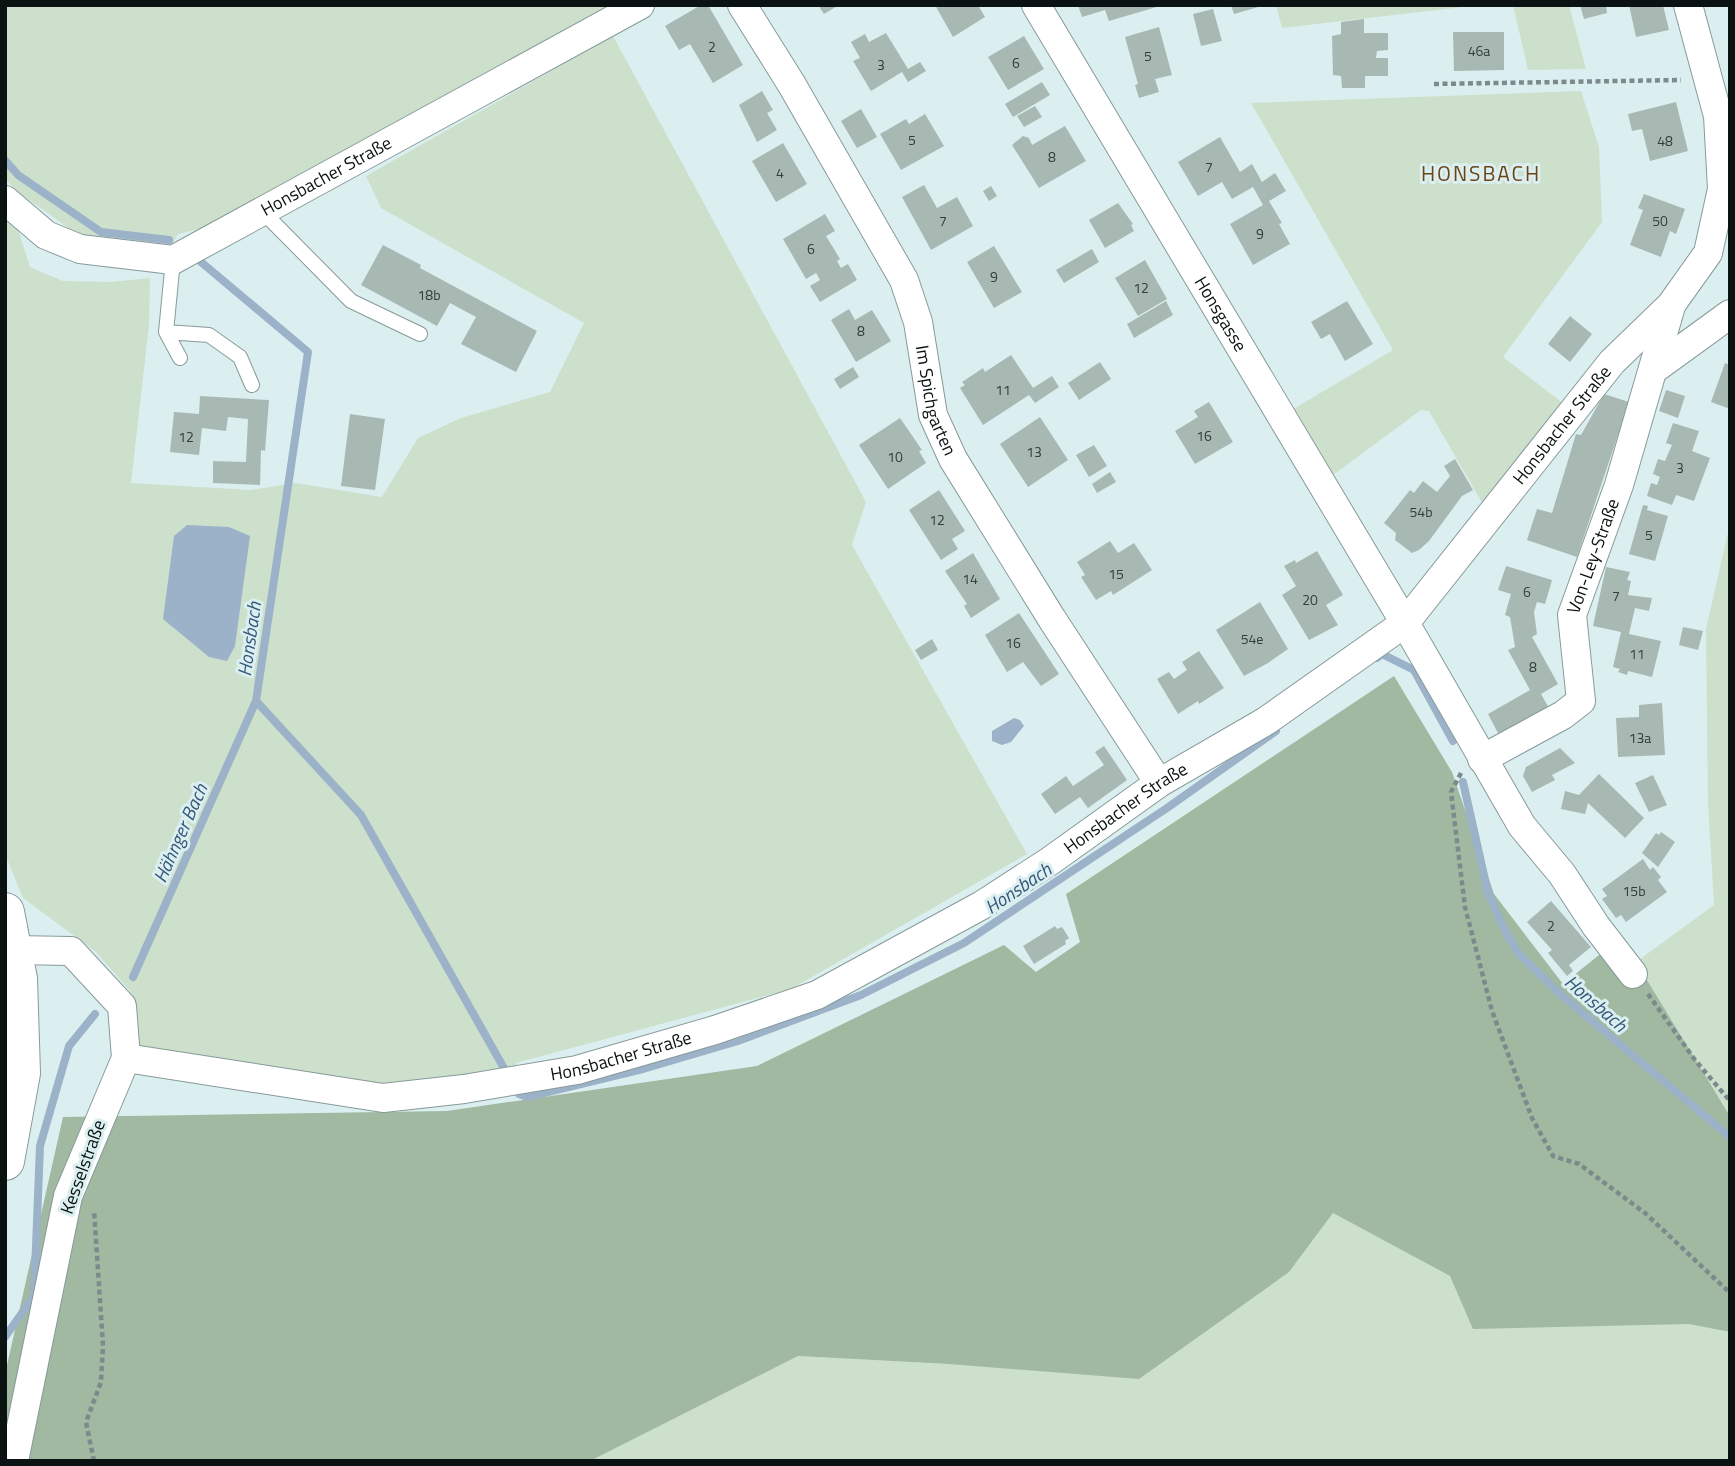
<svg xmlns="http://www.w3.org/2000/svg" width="1735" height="1466" font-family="'Titillium Web',sans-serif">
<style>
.green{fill:#cce0cc}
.forest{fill:#a1b8a1}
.water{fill:#9bb2c9}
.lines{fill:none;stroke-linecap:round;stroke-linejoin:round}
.stream{stroke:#9bb2c9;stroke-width:8}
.building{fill:#a8b9b3}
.lane-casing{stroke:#879a9a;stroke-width:16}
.street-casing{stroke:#879a9a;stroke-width:30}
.secondary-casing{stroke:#879a9a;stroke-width:40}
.path{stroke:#7d8a8b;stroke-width:4.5;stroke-dasharray:5 3.5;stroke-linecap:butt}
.lane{stroke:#fff;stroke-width:14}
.street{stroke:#fff;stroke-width:28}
.secondary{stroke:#fff;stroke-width:38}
.labels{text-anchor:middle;stroke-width:6;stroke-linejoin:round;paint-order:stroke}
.number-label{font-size:14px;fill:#323c3a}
.street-label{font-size:18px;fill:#0b1212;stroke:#dceff0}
.water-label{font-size:19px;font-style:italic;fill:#33577a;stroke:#dceff0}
.quarter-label{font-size:21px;letter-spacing:2px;fill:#6b4516;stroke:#dceff0}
</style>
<rect width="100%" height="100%" fill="#dceff0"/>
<path class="green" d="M5,5H619L208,227L178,234L168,252L87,241L18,192L5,179Z
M1276,5H1480L1282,28Z
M1513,5H1569L1586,69L1528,70Z
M613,36L866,502L852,545L1027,854L791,989L516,1063L525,1079L384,1090L138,1052L130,991L96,952L23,898L5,854V214L17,226L30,267L63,281L111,282L150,278L149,325L131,483L250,490L296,483L382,497L418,438L461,418L550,392L584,323L381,208L366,176Z
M1581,91L1599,147L1602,222L1503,357L1564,404L1484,506L1429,411L1421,410L1329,478L1290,411L1393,350L1251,103Z
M1730,524V1115L1636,962L1714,905L1708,803L1706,629Z
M1333,1213L1450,1276L1730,1332V1461H590L798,1356L949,1364L1289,1272Z"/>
<path class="forest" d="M1394,676L1452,772L1494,894L1563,984L1599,955L1636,962L1730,1116V1332L1689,1324L1473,1329L1450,1276L1333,1213L1289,1272L1139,1379L949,1364L798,1356L590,1461H5V1374L63,1117L447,1111L757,1066L1004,945L1036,972L1080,942L1066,894Z"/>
<path class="water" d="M187,525L229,527L250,536L235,646L227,661L209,657L163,619L174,536Z
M1014,718L1020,720L1024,726L1011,742L1002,745L992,741V731Z"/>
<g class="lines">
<path class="stream" d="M5,160L18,175L101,232L169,240
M201,262L308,352L256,701L361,815L509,1077
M1377,658L1382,654L1414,670L1453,741
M1463,782L1488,893L1505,931L1518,953L1560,994L1730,1137
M133,977L256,701
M519,1094L527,1097L643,1069L738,1041L861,995L964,943L1167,808L1276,731
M5,1337L34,1296L40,1146L69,1046L95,1014"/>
</g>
<path class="building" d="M701,5H708L743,65L713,83L690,44L679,50L665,26Z
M818,5H839L824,14Z
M935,5H978L985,17L953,37Z
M1078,5H1160V6L1109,21L1105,10L1082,17Z
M1231,5H1262V6L1234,14Z
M1580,5H1606L1607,13L1584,19Z
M1629,5H1663L1669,30L1636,37Z
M1213,9L1222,41L1201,46L1193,14Z
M1364,19V33H1388V50L1377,51L1376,58H1388V76H1365V88H1342L1341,76L1333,75L1332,36L1341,34V22Z
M1159,27L1172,75L1155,79L1159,92L1139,98L1135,85L1138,84L1125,37Z
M1453,32H1504V70L1454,71Z
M886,33L908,69L920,62L926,71L908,82L902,72L871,91L853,61L860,58L851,42L865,34L869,42Z
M1024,36L1044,69L1008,90L988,57Z
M1042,82L1050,95L1013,117L1005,104Z
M762,91L773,110L767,113L777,130L757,142L739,105Z
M1676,102L1688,151L1650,161L1642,129L1632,131L1628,114Z
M1035,106L1042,117L1024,127L1017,116Z
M861,109L877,137L857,148L841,121Z
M925,114L944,146L901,170L880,134L906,119L909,124Z
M1065,126L1086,161L1039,188L1012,145L1023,136L1029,138L1032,145Z
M1220,137L1240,172L1252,164L1262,182L1275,173L1286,191L1269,201L1282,223L1279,224L1290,244L1253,265L1230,224L1263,205L1253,187L1232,199L1222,182L1198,196L1178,162Z
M783,143L807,184L776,202L752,161Z
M924,185L937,208L957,197L973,226L931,250L902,197Z
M991,186L997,196L989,201L983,191Z
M1644,194L1685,209L1676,234L1670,231L1661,257L1630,245L1643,210L1638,208Z
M1118,203L1133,224L1131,225L1134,231L1105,248L1089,220Z
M825,214L835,231L826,236L840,259L837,261L841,268L848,264L857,280L820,302L810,286L820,280L816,273L806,279L783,239Z
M383,245L421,265L420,268L537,331L516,372L461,344L476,317L450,303L437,326L361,285Z
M994,246L1022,292L994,308L967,262Z
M1092,249L1099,262L1064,283L1056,270Z
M1145,260L1167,299L1138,316L1115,278Z
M1166,301L1173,315L1134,338L1127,324Z
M1347,301L1373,344L1345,361L1330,334L1321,339L1311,322Z
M849,309L855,320L872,310L891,341L856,362L831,320Z
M1570,316L1592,334L1570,362L1548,344Z
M1011,355L1033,388L1052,376L1059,387L1035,403L1029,395L983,425L960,388L965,385L962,382L983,368L985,372Z
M1100,362L1111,379L1079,400L1068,383Z
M1725,363L1730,365V409L1711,402Z
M853,367L859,377L840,389L834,379Z
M1666,390L1685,396L1678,418L1659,411Z
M1604,394L1629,402L1577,557L1527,540L1537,509L1552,513L1576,434L1581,435Z
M200,396L269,400L265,451L261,450L260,485L213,483V461L246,462L248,419L228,417L226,431L202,428L199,455L170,452L174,412L199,414Z
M1209,402L1233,442L1195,464L1175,431L1198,417L1194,411Z
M350,414L385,419L375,490L341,486Z
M1040,417L1068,460L1028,487L1000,444Z
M900,418L922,450L919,451L926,463L888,489L859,445Z
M1673,423L1699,431L1692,451L1710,458L1694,501L1676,495L1672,505L1647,496L1651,483L1657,485L1660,477L1653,474L1658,459L1665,461L1672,445L1666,443Z
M1094,445L1107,466L1089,477L1076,455Z
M1455,459L1473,490L1462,496L1429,541L1419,550L1412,553L1395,540L1396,533L1384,523L1410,490L1414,493L1423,481L1437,492L1450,476L1444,466Z
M1110,472L1116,482L1097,493L1092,484Z
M939,490L965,531L952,539L958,549L941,560L909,510Z
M1643,505L1648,506L1647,510L1668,516L1655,561L1629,554Z
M1110,541L1118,553L1134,543L1152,570L1113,595L1111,591L1096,600L1081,577L1085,575L1077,562Z
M1317,551L1343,595L1326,605L1338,625L1309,640L1282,595L1296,586L1284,566L1295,560L1296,563Z
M973,553L1000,599L971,618L964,606L967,604L945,571Z
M1506,566L1552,580L1545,604L1537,602L1534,612L1537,634L1532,637L1558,684L1541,694L1550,710L1500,737L1488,714L1530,690L1508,650L1515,647L1510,617L1505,615L1511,594L1498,590Z
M1606,567L1630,572L1627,580L1631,581L1628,595L1652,598L1649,611L1635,608L1629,634L1661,641L1652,677L1628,671L1627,675L1618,672L1620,669L1613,667L1621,632L1593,626Z
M1260,602L1288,649L1268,663L1244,676L1216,630Z
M1019,613L1059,674L1041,686L1023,662L1007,672L985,635Z
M1683,627L1703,631L1698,650L1679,645Z
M932,639L938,650L921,660L915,650Z
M1199,651L1224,688L1199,704L1198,701L1178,714L1157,679L1169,672L1174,679L1187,670L1182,662Z
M1662,703L1665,755L1618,757L1616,718L1639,717V705Z
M1104,746L1127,780L1088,808L1080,797L1055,814L1041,794L1066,776L1073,786L1104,765L1095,752Z
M1560,748L1575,763L1552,775L1555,780L1532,792L1523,776L1526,767Z
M1599,774L1644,818L1625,838L1588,803L1585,814L1561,809L1565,791L1579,795Z
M1653,775L1667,805L1649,812L1635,783Z
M1661,832L1675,842L1658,867L1642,853L1656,833L1659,835Z
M1643,859L1650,870L1653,867L1661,877L1658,880L1667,892L1626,922L1621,915L1616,918L1602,899L1607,896L1602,889Z
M1551,901L1591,947L1569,965L1573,971L1567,976L1548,953L1552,950L1527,922Z
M1055,926L1057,929L1062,927L1069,938L1065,941L1066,944L1034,964L1023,946Z"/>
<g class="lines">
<defs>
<path id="lane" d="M262,211L351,301L420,334
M173,260L166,332L180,358
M166,332L209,335L240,357L252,385"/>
<g id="street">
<path id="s1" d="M742,5L792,85L904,280L918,322L933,415L953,459L1052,619L1159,783"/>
<path id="s2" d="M1036,5L1405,623L1522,826L1562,874L1596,926L1633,974"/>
<path id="s3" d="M5,200L46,235L80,249L173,260L640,5"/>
<path d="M1653,370L1730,314"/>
<path id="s4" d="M1482,759L1563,715L1581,701L1572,615L1619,485L1671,306"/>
<path d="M13,950L71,951L122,1006L126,1058L68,1196L14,1461"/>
<path id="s5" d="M126,1058L383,1098L464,1089L577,1070L715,1030L817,995L982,905L1050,861L1159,783L1266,721L1405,623L1612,362L1671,305L1708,253L1722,189L1718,116L1688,5"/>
</g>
<path id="secondary" d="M5,912L18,979L21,1073L5,1161"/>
</defs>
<use href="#lane" class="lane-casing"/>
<use href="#street" class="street-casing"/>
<use href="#secondary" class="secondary-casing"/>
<path class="path" d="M1434,84L1681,80
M1461,773L1451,792L1465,907L1492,1011L1532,1118L1553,1156L1579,1164L1645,1213L1730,1293
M1648,994L1695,1060L1730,1101
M94,1461L86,1422L101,1382L103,1346L94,1210"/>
<use href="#lane" class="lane"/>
<use href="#street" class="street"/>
<use href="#secondary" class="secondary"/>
</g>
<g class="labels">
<g class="number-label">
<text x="712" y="52">2</text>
<text x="1479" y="56">46a</text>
<text x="1148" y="61">5</text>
<text x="1016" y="68">6</text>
<text x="881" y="70">3</text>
<text x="912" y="145">5</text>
<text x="1665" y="146">48</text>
<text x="1052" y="162">8</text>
<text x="1209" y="172">7</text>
<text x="780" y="178">4</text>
<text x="943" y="226">7</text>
<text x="1660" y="226">50</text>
<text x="1260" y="239">9</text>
<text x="811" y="254">6</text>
<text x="994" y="282">9</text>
<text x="1141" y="293">12</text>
<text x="429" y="300">18b</text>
<text x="861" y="336">8</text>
<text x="1003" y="395">11</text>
<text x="1204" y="441">16</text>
<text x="186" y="442">12</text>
<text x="1034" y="457">13</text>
<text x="895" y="462">10</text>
<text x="1680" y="473">3</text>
<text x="1421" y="517">54b</text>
<text x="937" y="525">12</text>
<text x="1649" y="540">5</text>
<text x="1116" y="579">15</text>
<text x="970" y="584">14</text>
<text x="1527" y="597">6</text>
<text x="1616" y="601">7</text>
<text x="1310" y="605">20</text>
<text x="1252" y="644">54e</text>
<text x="1013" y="648">16</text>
<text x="1637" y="659">11</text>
<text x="1533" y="672">8</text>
<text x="1640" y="743">13a</text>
<text x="1634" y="896">15b</text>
<text x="1551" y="931">2</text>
</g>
<g class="street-label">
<text dy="6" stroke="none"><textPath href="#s3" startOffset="359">Honsbacher Straße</textPath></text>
<text dy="6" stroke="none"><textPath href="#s2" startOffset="360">Honsgasse</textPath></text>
<text dy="6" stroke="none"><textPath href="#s1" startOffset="444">Im Spichgarten</textPath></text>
<text dy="6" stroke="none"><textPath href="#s5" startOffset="1657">Honsbacher Straße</textPath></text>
<text dy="6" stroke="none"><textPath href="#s4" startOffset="264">Von-Ley-Straße</textPath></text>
<text dy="6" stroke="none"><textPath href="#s5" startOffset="1069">Honsbacher Straße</textPath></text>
<text dy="6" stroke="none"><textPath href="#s5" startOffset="502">Honsbacher Straße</textPath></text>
<text transform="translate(83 1167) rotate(-70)" y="6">Kesselstraße</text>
</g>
<g class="water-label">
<text transform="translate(249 639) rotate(-82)" y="7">Honsbach</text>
<text transform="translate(180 833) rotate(-66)" y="7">Hähnger Bach</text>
<text transform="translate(1018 888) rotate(-34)" y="7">Honsbach</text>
<text transform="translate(1596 1003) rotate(41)" y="7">Honsbach</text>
</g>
<g class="quarter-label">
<text x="1481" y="181">HONSBACH</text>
</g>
</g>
<rect width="1735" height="1466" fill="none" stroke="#0b1212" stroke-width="14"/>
</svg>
